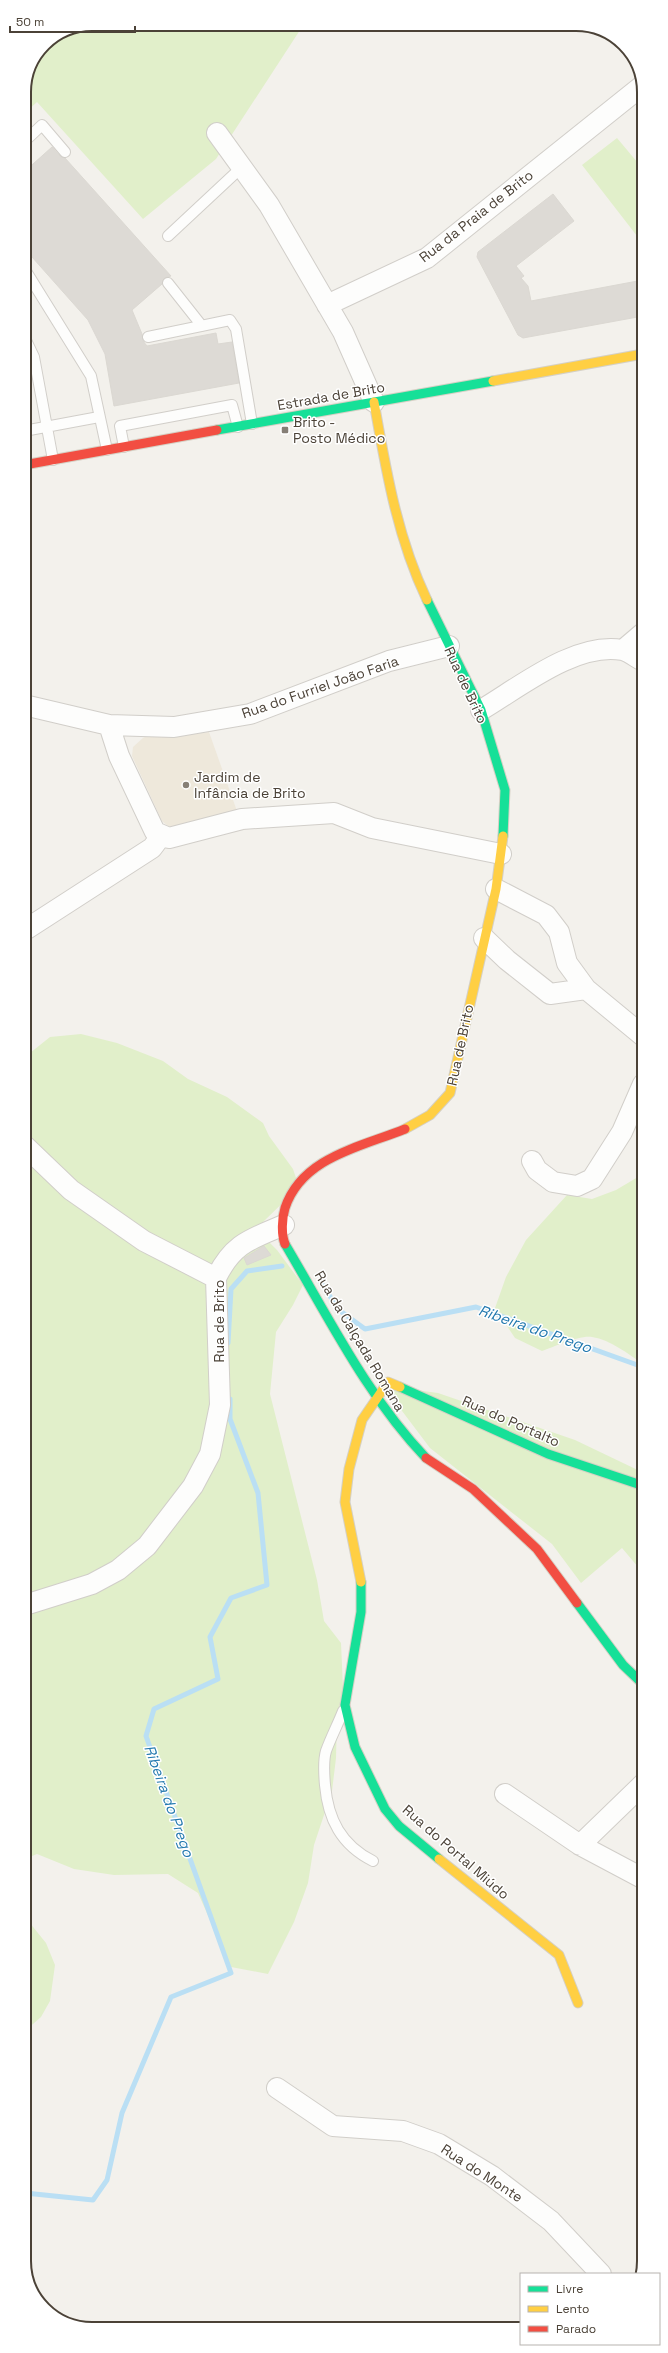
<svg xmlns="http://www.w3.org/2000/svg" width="668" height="2353" font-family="'Space Grotesk',sans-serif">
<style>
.education{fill:#eee8db}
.green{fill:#e1efca}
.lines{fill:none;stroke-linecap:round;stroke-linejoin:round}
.stream{stroke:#badff4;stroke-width:5}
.building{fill:#dddad5;stroke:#dbd8d2}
.lane-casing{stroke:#d1cec9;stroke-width:12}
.street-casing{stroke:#d1cec9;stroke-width:22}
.fast-casing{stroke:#d5d0c4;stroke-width:11}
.slow-casing{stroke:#d5d0c4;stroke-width:11}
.jam-casing{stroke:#d5d0c4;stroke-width:11}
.lane{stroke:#fdfdfc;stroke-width:10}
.street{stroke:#fdfdfc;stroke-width:20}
.fast{stroke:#16e098;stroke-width:9}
.slow{stroke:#ffcf43;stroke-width:9}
.jam{stroke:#f24e42;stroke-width:9}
.poi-dot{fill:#867f76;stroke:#fff;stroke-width:1.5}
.labels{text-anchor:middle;stroke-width:3;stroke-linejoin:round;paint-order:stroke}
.street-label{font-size:14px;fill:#4b4237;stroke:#fff}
.poi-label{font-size:14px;fill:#4b4237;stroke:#fff;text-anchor:start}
.water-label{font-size:15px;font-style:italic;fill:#2379af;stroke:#fff}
.rim{fill:none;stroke:#4b4237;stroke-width:2}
</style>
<rect width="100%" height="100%" fill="#f3f1ec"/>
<path class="education" d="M209,732L238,814L178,827L168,826L162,821L132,756L133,747L143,738L151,734L178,736Z"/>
<path class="green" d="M302,27L216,159L143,219L37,102L24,114C24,90 25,61 45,43C51,38 59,34 66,29Z
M617,138L643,169V232L637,236L582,165Z
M81,1034L117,1043L163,1061L188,1079L227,1097L263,1123L269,1136L293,1169L299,1187L263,1222L266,1239L277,1250L303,1285L293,1305L276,1332L270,1394L317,1580L324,1621L341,1643L343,1688L337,1717L336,1758L332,1791L314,1845L308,1883L294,1922L268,1974L231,1967L198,1893L168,1874L114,1875L74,1869L37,1854L25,1859V1057L50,1037Z
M643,1174V1364C628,1354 611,1340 592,1337C579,1335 554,1347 542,1351L515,1338L495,1308L506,1277L526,1240L567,1195L592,1199L616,1190Z
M394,1387L438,1393L575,1440L644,1473V1574L622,1548L581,1583L552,1544L430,1448L393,1399Z
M25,1917L46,1943L55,1965L50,2001L41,2017L25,2031Z"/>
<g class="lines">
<path class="stream" d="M320,1281L339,1310L365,1329L476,1307L643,1367
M228,1343L231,1289L247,1271L282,1266
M25,2193L93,2200L107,2180L122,2113L171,1997L231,1973L146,1736L154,1709L218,1679L210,1637L231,1598L267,1585L258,1493L230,1419V1399"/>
</g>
<path class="building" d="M52,147L60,156L65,158L171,276L164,278L162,284L132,310L142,334L143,341L147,346L216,333L218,344L232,342L239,383L114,406L105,354L88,320L24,248V172Z
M553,194L574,221L516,266L524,276L521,278L528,286L531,301L643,280V316L523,338L518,335L477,257L478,252Z
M264,1246L271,1255L247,1265L244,1258Z"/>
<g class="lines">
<defs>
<path id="lane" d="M24,142L42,125L65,152
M168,236L243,166
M24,268L91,376L107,450
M168,283L202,326
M24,336L34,357L53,460
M148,337L230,320L236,329L252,424
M24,431L99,417
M124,447L120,426L232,405L238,427
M343,1711C338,1724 331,1737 326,1751C323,1761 324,1774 325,1785C328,1819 341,1845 373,1861"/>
<path id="street" d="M217,133L269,205L343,332L374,402
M327,305L427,258L643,85
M623,650L643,633
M24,705L109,725L174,727L250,714L389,661L449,646
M481,710C520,687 575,642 622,650C628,651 637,658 643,661
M109,725L119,756L155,832L169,838L242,819L334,813L372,828L501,854
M496,889L546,915L559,932L567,963L586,989L643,1036
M25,930L152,848L161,836
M484,938L507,960L550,994L586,989
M25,1146L71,1190L144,1241L216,1278
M532,1161L537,1170L553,1182L577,1186L592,1179L622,1132L643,1084
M25,1605L92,1584L118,1570L147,1546L193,1486L210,1454L220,1405L216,1278C233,1243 251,1239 284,1225
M505,1794L580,1845L644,1879
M580,1845L644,1783
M277,2088L333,2126L403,2131L439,2144L492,2176L551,2221L601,2274"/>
<path id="fast" d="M217,430L493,381
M427,600L481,710L505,790L503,836
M285,1244C329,1318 367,1396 426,1458
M400,1387L548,1454L644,1486
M361,1582V1612L345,1705L355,1747L385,1809L399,1826L439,1859
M577,1603L623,1665L644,1685"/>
<path id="slow" d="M493,381L643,354
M374,402C386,470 397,537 427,600
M405,1129L430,1115L450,1093L496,889L503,836
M361,1582L345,1502L349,1469L362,1420L388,1382L400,1387
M439,1859L559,1955L578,2003"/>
<path id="jam" d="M24,465L217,430
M285,1244C281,1234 282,1218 285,1208C302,1157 361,1147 405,1129
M426,1458L473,1489L537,1549L577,1603"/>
</defs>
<use href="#lane" class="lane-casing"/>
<use href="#street" class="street-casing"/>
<use href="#fast" class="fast-casing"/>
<use href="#slow" class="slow-casing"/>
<use href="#jam" class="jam-casing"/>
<use href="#lane" class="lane"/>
<use href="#street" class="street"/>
<use href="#fast" class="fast"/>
<use href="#slow" class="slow"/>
<use href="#jam" class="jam"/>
</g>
<g class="poi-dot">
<rect x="281" y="426" width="8" height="8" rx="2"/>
<circle cx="186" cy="785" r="4"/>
</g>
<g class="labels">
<g class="street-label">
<text transform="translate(476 216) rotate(-38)" y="5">Rua da Praia de Brito</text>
<text transform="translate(331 396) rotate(-10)" y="5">Estrada de Brito</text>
<text transform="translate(466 685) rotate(65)" y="5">Rua de Brito</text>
<text transform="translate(320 687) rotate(-19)" y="5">Rua do Furriel João Faria</text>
<text transform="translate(460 1045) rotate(-78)" y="5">Rua de Brito</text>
<text transform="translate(219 1321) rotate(-90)" y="5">Rua de Brito</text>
<text transform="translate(360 1341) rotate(59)" y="5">Rua da Calçada Romana</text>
<text transform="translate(511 1421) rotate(24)" y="5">Rua do Portalto</text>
<text transform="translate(456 1852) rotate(41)" y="5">Rua do Portal Miúdo</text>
<text transform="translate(482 2173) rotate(33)" y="5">Rua do Monte</text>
</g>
<g class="poi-label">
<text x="293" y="427">Brito -<tspan x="293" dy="16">Posto Médico</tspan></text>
<text x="194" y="782">Jardim de<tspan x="194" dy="16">Infância de Brito</tspan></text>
</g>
<g class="water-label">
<text transform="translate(535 1329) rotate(19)" y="5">Ribeira do Prego</text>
<text transform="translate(169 1801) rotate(70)" y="5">Ribeira do Prego</text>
</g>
</g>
<path d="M0 0H668V2353H0ZM92 31H576A61 61 0 0 1 637 92V2261A61 61 0 0 1 576 2322H92A61 61 0 0 1 31 2261V92A61 61 0 0 1 92 31Z" fill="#fff" fill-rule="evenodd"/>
<path class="rim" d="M92 31H576A61 61 0 0 1 637 92V2261A61 61 0 0 1 576 2322H92A61 61 0 0 1 31 2261V92A61 61 0 0 1 92 31Z"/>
<rect x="520" y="2273" width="140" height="72" fill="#ffffff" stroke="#b7b3af"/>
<rect x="528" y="2286" width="20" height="6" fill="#16e098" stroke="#b7b3af"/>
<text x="556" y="2293" font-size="12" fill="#4b4237">Livre</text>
<rect x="528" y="2306" width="20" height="6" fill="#ffcf43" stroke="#b7b3af"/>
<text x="556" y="2313" font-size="12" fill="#4b4237">Lento</text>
<rect x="528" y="2326" width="20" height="6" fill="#f24e42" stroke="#b7b3af"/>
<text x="556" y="2333" font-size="12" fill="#4b4237">Parado</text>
<path d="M10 26v6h125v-6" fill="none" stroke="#4b4237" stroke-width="2"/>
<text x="16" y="26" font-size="12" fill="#4b4237" stroke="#ffffff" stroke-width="3" paint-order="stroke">50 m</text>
</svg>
